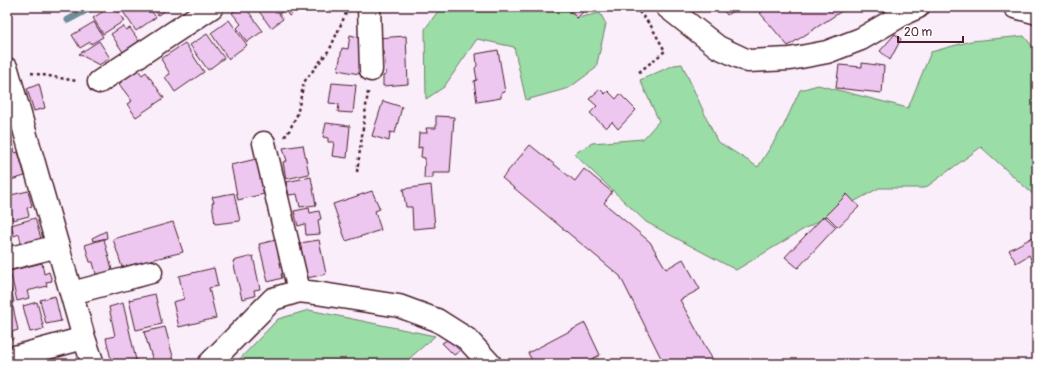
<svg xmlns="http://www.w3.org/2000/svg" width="1044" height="371" font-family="Pangolin,sans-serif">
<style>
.green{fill:#9adda7;stroke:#727e69}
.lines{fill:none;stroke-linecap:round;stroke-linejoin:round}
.stream{stroke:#6f8e98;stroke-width:7}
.building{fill:#eec7f1;stroke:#4a1f2b}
.minor-casing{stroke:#4a1f2b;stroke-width:25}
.path{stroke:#4a1f2b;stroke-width:2.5;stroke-dasharray:3 3;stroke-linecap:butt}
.minor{stroke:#fff;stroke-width:22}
</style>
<rect width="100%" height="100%" fill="#faeefb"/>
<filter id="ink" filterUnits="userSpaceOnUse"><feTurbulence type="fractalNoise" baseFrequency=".025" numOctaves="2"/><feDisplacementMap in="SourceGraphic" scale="8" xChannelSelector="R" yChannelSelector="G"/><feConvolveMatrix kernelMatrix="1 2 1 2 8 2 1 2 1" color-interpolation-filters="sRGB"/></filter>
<g filter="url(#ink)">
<path class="green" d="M441,7H565L577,18L600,13L606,24L596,68L569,88L526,100L514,47L477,39L444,87L426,99L425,29Z
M1024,36L1037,52V198L981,147L925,188H879L804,229L736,270L646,222L574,154L592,143L643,139L659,121L640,80L674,65L682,64L717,141L758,167L783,127L800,90L818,85L908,108L931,52L971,41Z
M309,310L435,336L403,364H235L278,319Z"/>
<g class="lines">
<path class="stream" d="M68,20L92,7"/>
</g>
<path class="building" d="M110,7H115L124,21L103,34L93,18Z
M120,7H148L156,17L136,31Z
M153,7H170L158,15Z
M240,7H245L263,31L247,42L237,28L241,24L232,13Z
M256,7H279L282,12L279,14L283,19L271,28Z
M283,7H299V8L289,16Z
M566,7H588L577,18Z
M721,7H738L727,15Z
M769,7H848L788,46L760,13Z
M229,20L247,45L228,59L211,33Z
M94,22L103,37L91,44L90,42L80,48L72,35Z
M123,26L126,30L130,28L139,41L123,52L111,34Z
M207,34L224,58L208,70L190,45Z
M895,34L901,39L890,60L880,51Z
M350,35L362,38L364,51L359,74L338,70L342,48L348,49Z
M406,36L408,84L383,86V76L386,75L384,51H378L377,38Z
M99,41L110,58L99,65L79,54Z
M185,43L204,72L175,92L165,77L170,74L161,59Z
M498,50L505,92L501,93V98L477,102L474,81L477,80L475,68L477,66L476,54Z
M862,63L884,66L882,93L836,88L839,65L862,67Z
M135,66L142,75L146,72L164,98L136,117L127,104L132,101L119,84L128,77L125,73Z
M332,83L356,85L353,113L338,112L339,104L329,103Z
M39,84L45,108L34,111L27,89Z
M600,89L605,94L608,91L616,99L620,94L636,110L618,129L612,122L606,128L590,113L597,106L589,99Z
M383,101L402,107L395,133L390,132L389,141L372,136Z
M436,116L454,117L450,173H433V178H424L425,158L421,157L422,147L418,148L419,133H427L426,128H436Z
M326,123L350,126L347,158L332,156L334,142H328V138L323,137Z
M303,145L309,174L286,179L283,162L287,161L283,148Z
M530,145L575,181L584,169L612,192L604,203L650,242L666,269L683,259L700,289L680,300L715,364H664L620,276L502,178Z
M13,146L15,153L18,152L25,176L7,181V148Z
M256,159L264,194L238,200L231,165Z
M311,177L316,205L300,207L297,194L289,195L286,182Z
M431,185L435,227L413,229L412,207H406L403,189Z
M28,191L32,206L27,208L29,216L13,220L7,200V196Z
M372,191L380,209L375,211L381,230L346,241L333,204Z
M234,193L240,221L215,224L212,203L214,202L212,197Z
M847,194L859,207L838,227L826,215Z
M309,208L310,213L319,211L321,219L318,220L320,234L306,235L305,224L298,226L294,211Z
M824,216L836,227L798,268L785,257Z
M35,218L42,242L22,247L19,234L14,236L11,225Z
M173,222L183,252L122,267L113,239Z
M106,231L107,238L93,241L92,238Z
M1037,235V259L1032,262L1029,255L1016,263L1009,250Z
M104,239L113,274L97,278L93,262H90L85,245Z
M280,239L283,252L278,254L280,259L284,258L287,272L281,274L282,278L268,282L259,244Z
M319,240L326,274L307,278L300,243Z
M253,256L260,289L254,290L255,296L242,299L233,261Z
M42,263L44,274L49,272L52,281L46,282L47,286L27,291L29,298L17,301L10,271Z
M214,268L218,286L209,288L216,318L179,327L173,302L184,299L179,276Z
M7,273L14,302L7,304Z
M155,294L162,324L136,330L129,300Z
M55,296L61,321L46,324L40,300Z
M37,302L44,329L30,332L23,306Z
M123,303L136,360L118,364H112L106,338L115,336L109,307Z
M13,307L18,330L12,332L13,339L7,340V309Z
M585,323L600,355L582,364H534L528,353Z
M165,327L175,364H154L144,332Z
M449,339L460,351L454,355L442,343Z"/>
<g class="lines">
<defs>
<path id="minor" d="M369,7L371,70
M667,7L718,47L748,61L790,59L827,52L861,39L907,12L918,7
M1015,7L1037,13
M7,69L84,338L7,359
M99,82L212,7
M264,143L299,291
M7,259L58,246
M72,293L151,272
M84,338L93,364
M209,364L273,299L299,291L316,293L399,306L437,320L467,339L490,364"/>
</defs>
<use href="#minor" class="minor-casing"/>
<path class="path" d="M635,7L651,26L665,51L638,73
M31,73L77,81
M284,136L287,135L297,115L304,82L330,49L346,13
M357,172L368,92"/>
<use href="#minor" class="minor"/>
</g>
</g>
<rect width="1044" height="371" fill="none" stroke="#fff" stroke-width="24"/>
<rect x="12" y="12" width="1020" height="347" fill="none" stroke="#4a1f2b" stroke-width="1.5" filter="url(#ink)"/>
<path d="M898 36v6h65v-6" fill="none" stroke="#4a1f2b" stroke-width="2"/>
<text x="904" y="36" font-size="12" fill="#4a1f2b" stroke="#ffffff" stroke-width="3" paint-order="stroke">20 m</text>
</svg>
